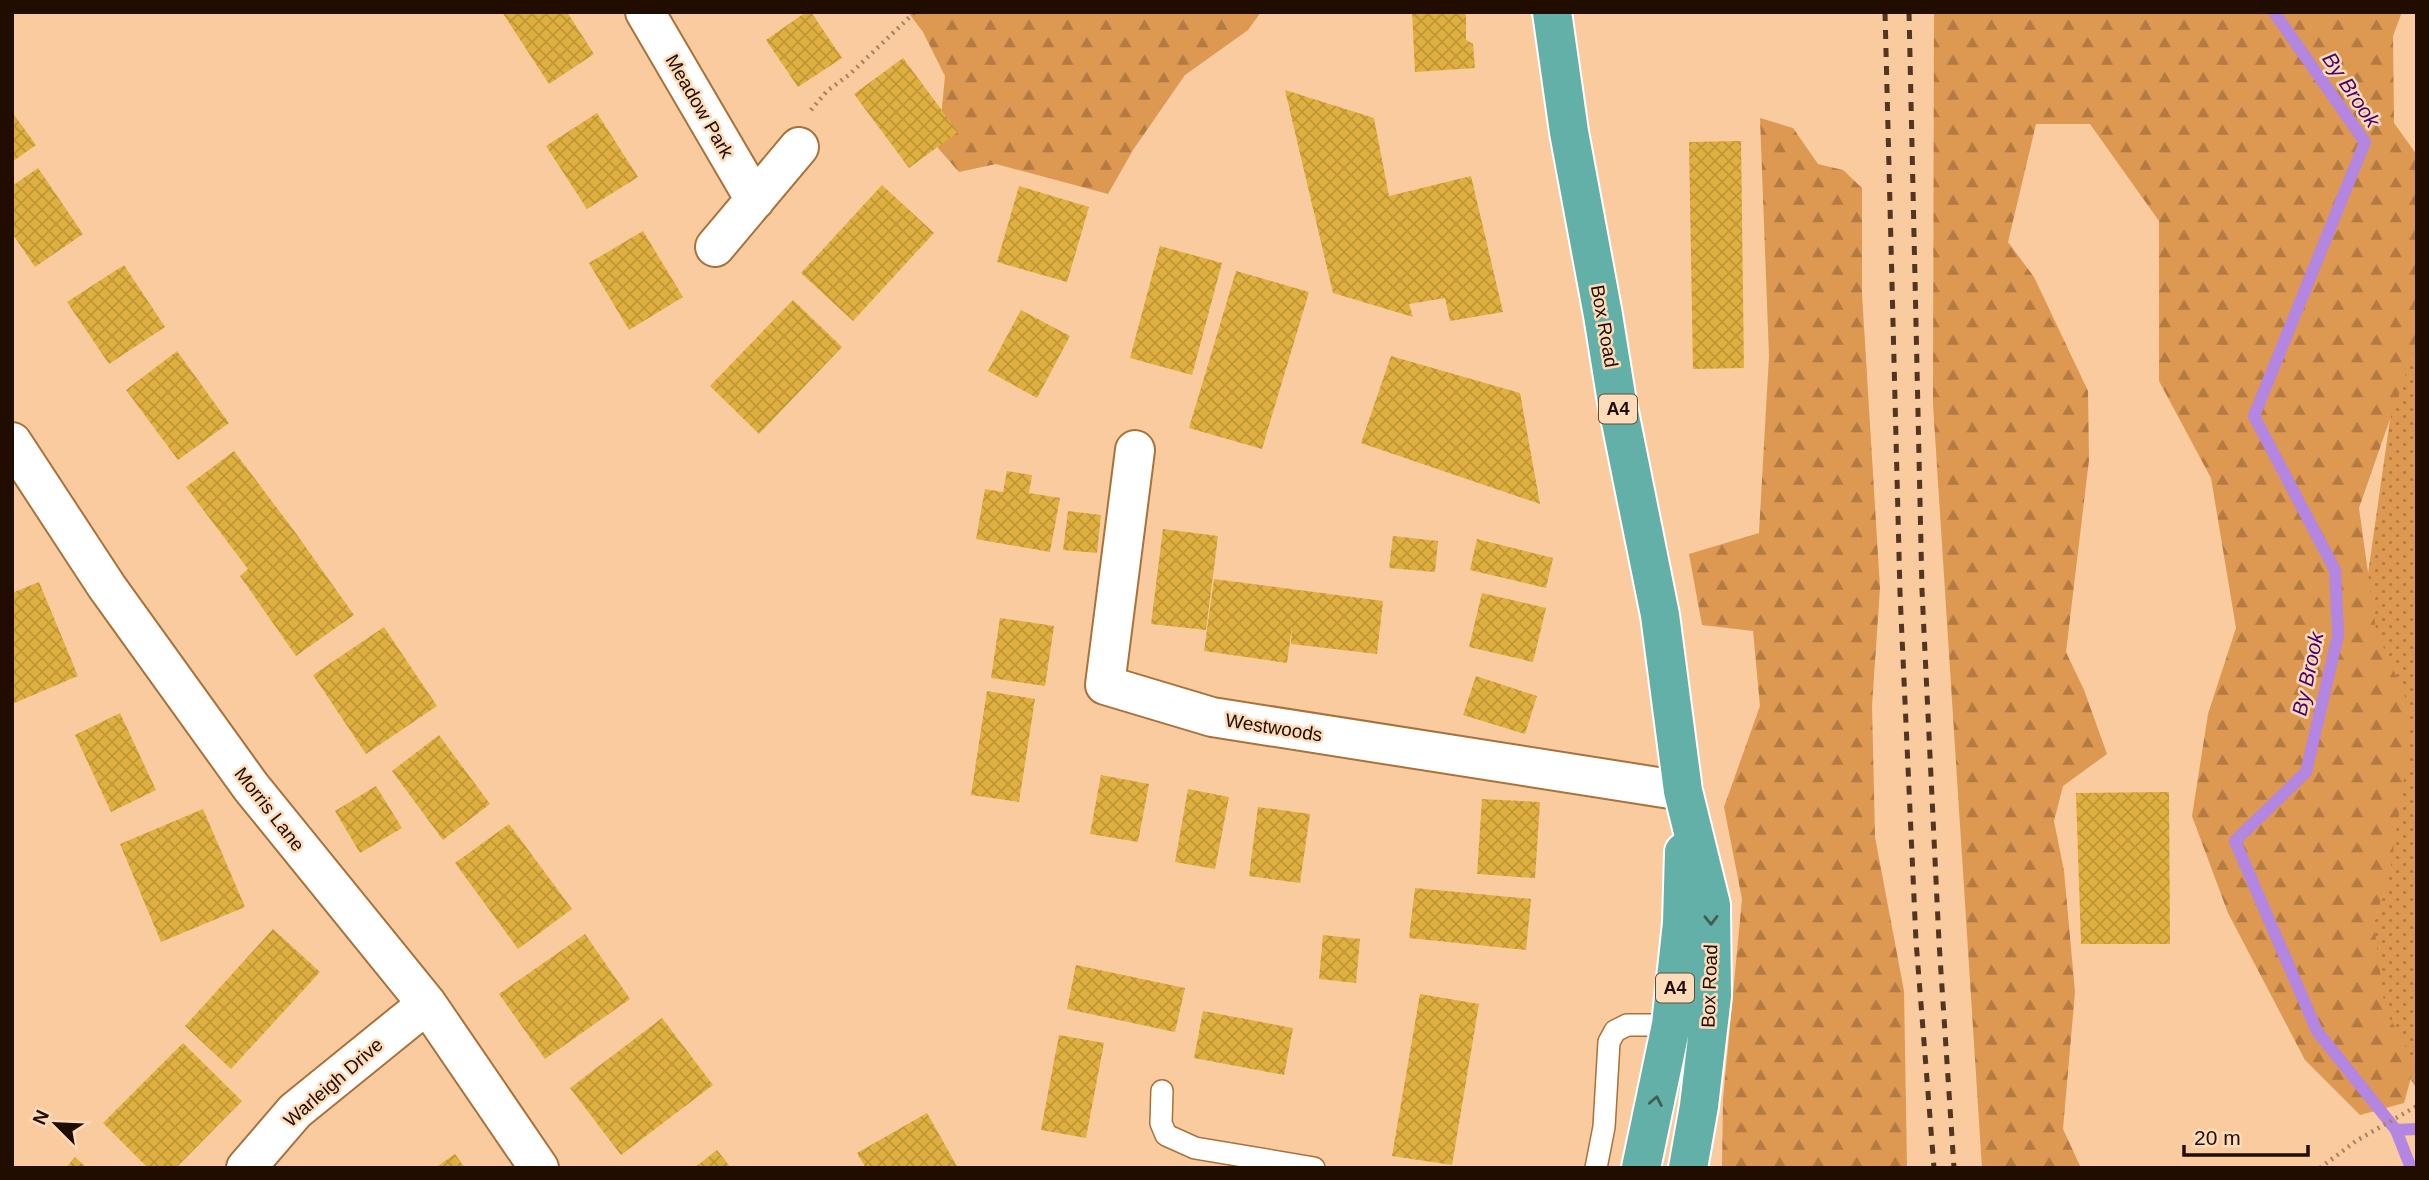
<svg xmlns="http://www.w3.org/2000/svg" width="2429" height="1180" font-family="Arial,sans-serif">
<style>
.grass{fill:url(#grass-dots)}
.forest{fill:url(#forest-firs)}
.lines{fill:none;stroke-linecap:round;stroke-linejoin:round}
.stream{stroke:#b286e1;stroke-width:12}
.building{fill:url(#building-cross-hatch)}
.service-casing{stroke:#a8723a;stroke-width:24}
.minor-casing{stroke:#a8723a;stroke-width:42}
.trunk-casing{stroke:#fff;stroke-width:42}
.path{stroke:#a68261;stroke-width:4.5;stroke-dasharray:2 5;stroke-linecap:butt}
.service{stroke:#fff;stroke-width:21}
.minor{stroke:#fff;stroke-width:38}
.trunk{stroke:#63b0a8;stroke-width:38}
.rail{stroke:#513723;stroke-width:5;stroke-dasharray:9 9;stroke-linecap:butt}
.oneway{stroke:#425e54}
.labels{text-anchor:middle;stroke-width:5;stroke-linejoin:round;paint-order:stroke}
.shield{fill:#fedbb9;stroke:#634b38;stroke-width:2}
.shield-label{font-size:18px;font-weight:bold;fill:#210d00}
.street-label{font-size:19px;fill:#210d00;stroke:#fedbb9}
.water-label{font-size:21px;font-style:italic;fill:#470073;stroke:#fedbb9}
</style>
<defs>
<pattern id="grass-dots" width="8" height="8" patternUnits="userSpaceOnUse" patternTransform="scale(1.75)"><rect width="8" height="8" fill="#dd9851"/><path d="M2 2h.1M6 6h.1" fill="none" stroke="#b37a41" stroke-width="1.8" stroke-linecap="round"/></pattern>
<pattern id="forest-firs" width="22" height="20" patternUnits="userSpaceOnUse" patternTransform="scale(1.75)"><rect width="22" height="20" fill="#dd9851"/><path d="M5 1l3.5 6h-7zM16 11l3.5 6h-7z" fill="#b37a41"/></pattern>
<pattern id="building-cross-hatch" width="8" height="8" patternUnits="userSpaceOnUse" patternTransform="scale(1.75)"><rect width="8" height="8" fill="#dfb040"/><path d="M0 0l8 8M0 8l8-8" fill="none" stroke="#bf9636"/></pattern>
</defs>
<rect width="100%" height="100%" fill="#facb9e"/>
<path class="grass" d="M2417,230V1087L2416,1088L2337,954L2361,623Z"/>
<path class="forest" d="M908,12H1261L1248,30L1185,75L1133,150L1108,194L996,164L959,172L938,148L945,76L923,32Z
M1934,12H2402L2393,36L2394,123L2417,155V329L2414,350L2359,508L2376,630L2406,699V766L2391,865L2374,924L2385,1010L2415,1063L2404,1103L2360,1115L2305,1060L2228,913L2192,816L2208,714L2236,628L2211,478L2159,381V221L2090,124H2036L2008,242L2034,277L2088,391L2089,460L2066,652L2084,690L2107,754L2063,786L2054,821L2064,871L2075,992L2063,1129L2081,1168H1982L1933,404Z
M1760,118L1793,128L1818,164L1843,170L1862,188V294L1880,588L1872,706L1875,837L1904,991L1907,1168H1722L1723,1099L1742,899L1724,807L1760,706L1753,631L1702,625L1689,554L1759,533L1769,356Z"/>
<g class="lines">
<path class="stream" d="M2274,12L2365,142L2254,416L2335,570L2338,635L2306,772L2235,841L2317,1031L2396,1130L2411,1168
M2396,1130L2417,1129"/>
</g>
<path class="building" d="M502,12H567L594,54L549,84Z
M806,12H811L842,58L798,87L766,40Z
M1412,12H1466V40L1473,44L1475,68L1415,72Z
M903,58L958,132L909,168L854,94Z
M1285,90L1374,118L1389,196L1471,176L1503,312L1450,321L1445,298L1409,304L1413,317L1333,293Z
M12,112L36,145L12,162Z
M597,113L638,177L587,209L546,146Z
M1741,141L1744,368L1693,369L1689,142Z
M38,168L83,234L35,267L12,233V186Z
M882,185L934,233L853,321L801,273Z
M1019,186L1089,207L1067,282L997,262Z
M643,231L683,297L629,330L589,263Z
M1160,246L1222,263L1192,375L1130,358Z
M124,265L165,327L109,364L67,302Z
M1236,271L1309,292L1262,449L1189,428Z
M793,300L842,347L759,434L710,386Z
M1021,310L1070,336L1037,398L988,371Z
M177,351L229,423L178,460L126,390Z
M1391,356L1520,393L1540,504L1361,443Z
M234,451L295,532L354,615L296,656L240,576L248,569L186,487Z
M1007,471L1032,475L1029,493L1060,498L1050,552L976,539L985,489L1003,492Z
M1068,511L1101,515L1097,553L1063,550Z
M1163,529L1218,536L1206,630L1151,624Z
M1393,536L1438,541L1435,572L1389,568Z
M1477,539L1553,558L1546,588L1470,570Z
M1214,579L1383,601L1377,654L1291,644L1292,626L1287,663L1204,651Z
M39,582L78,676L12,704V593Z
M1482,593L1546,608L1533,662L1469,647Z
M1000,618L1054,626L1045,686L991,678Z
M384,627L437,706L366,754L313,675Z
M1476,676L1537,696L1525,734L1463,715Z
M987,691L1035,699L1019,802L971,795Z
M120,713L156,790L111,812L75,735Z
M439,735L490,804L443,840L392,771Z
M1101,775L1149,784L1138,842L1090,834Z
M376,786L402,828L360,853L335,811Z
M1188,789L1229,797L1215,869L1175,862Z
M2169,792L2170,944H2081L2076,793Z
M1482,799L1540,802L1535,878L1477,874Z
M1258,807L1310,814L1300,883L1249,876Z
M203,809L245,907L161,942L120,844Z
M509,824L572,909L518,949L455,863Z
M1415,888L1531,899L1526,950L1409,938Z
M273,929L320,972L231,1069L185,1026Z
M585,934L630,999L545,1059L499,994Z
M1323,935L1360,939L1356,983L1319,979Z
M1076,965L1185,988L1175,1032L1067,1009Z
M1420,994L1479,1004L1452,1165L1392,1156Z
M1203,1011L1293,1028L1284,1075L1194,1058Z
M662,1018L713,1085L621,1155L570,1088Z
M1059,1035L1104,1043L1086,1138L1041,1130Z
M183,1043L242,1101L176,1168H148L103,1123Z
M927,1113L958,1168H866L857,1153Z
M717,1150L731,1168H694Z
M455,1154L465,1168H435Z
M75,1157L87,1168H66Z"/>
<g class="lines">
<defs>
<path id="service" d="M1162,1091L1161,1123L1166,1135L1195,1148L1314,1168
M1596,1168L1604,1127L1609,1042L1615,1031L1627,1025H1671"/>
<path id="minor" d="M645,12L755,200
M715,247L799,147
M12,442L107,587L251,787L427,1004L539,1168
M1135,450L1105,685L1212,717L1683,791
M246,1168L295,1111L427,1004"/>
<path id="trunk" d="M1552,12L1569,132L1603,315L1617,402L1660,615L1683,791L1711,905L1712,996L1699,1106L1688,1168
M1641,1168L1671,1025L1682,923L1684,852"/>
</defs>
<use href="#service" class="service-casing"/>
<use href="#minor" class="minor-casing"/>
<use href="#trunk" class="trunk-casing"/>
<path class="path" d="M811,110L827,91L850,74L915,12
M2320,1168L2356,1141L2417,1106"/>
<use href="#service" class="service"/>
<use href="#minor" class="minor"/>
<use href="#trunk" class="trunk"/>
<path class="rail" d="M1885,12L1900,593L1916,941L1934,1168
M1909,12L1922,590L1939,942L1954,1168"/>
</g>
<defs><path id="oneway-chevron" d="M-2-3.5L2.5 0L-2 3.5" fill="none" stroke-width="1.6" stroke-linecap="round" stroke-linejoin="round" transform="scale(1.75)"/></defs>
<g class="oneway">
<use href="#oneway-chevron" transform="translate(1711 920) rotate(89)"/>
<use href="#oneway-chevron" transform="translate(1656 1101) rotate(-79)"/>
</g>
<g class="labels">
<g class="shield">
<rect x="1599" y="394.5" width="38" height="29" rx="5"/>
<rect x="1656" y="973.5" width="38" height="29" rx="5"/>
</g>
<g class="shield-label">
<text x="1618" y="415">A4</text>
<text x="1675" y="994">A4</text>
</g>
<g class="street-label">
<text transform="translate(700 106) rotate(60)" y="7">Meadow Park</text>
<text transform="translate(1605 326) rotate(80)" y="7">Box Road</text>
<text transform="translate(1274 727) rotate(9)" y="7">Westwoods</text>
<text transform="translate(270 809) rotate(52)" y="7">Morris Lane</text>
<text transform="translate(1709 986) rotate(-88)" y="7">Box Road</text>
<text transform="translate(333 1082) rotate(-41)" y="7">Warleigh Drive</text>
</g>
<g class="water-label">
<text transform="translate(2351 90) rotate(56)" y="7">By Brook</text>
<text transform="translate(2308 674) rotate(-78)" y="7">By Brook</text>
</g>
</g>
<rect width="2429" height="1180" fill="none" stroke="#210d00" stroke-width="28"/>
<g transform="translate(56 1124) rotate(294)" stroke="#fedbb9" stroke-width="5" paint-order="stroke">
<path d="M0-5L12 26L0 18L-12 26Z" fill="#210d00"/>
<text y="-10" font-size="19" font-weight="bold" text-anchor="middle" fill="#210d00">N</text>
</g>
<path d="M2184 1145v10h124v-10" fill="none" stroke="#210d00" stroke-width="3.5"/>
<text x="2194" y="1145" font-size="21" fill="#210d00" stroke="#fedbb9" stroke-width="5" paint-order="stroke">20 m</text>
</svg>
